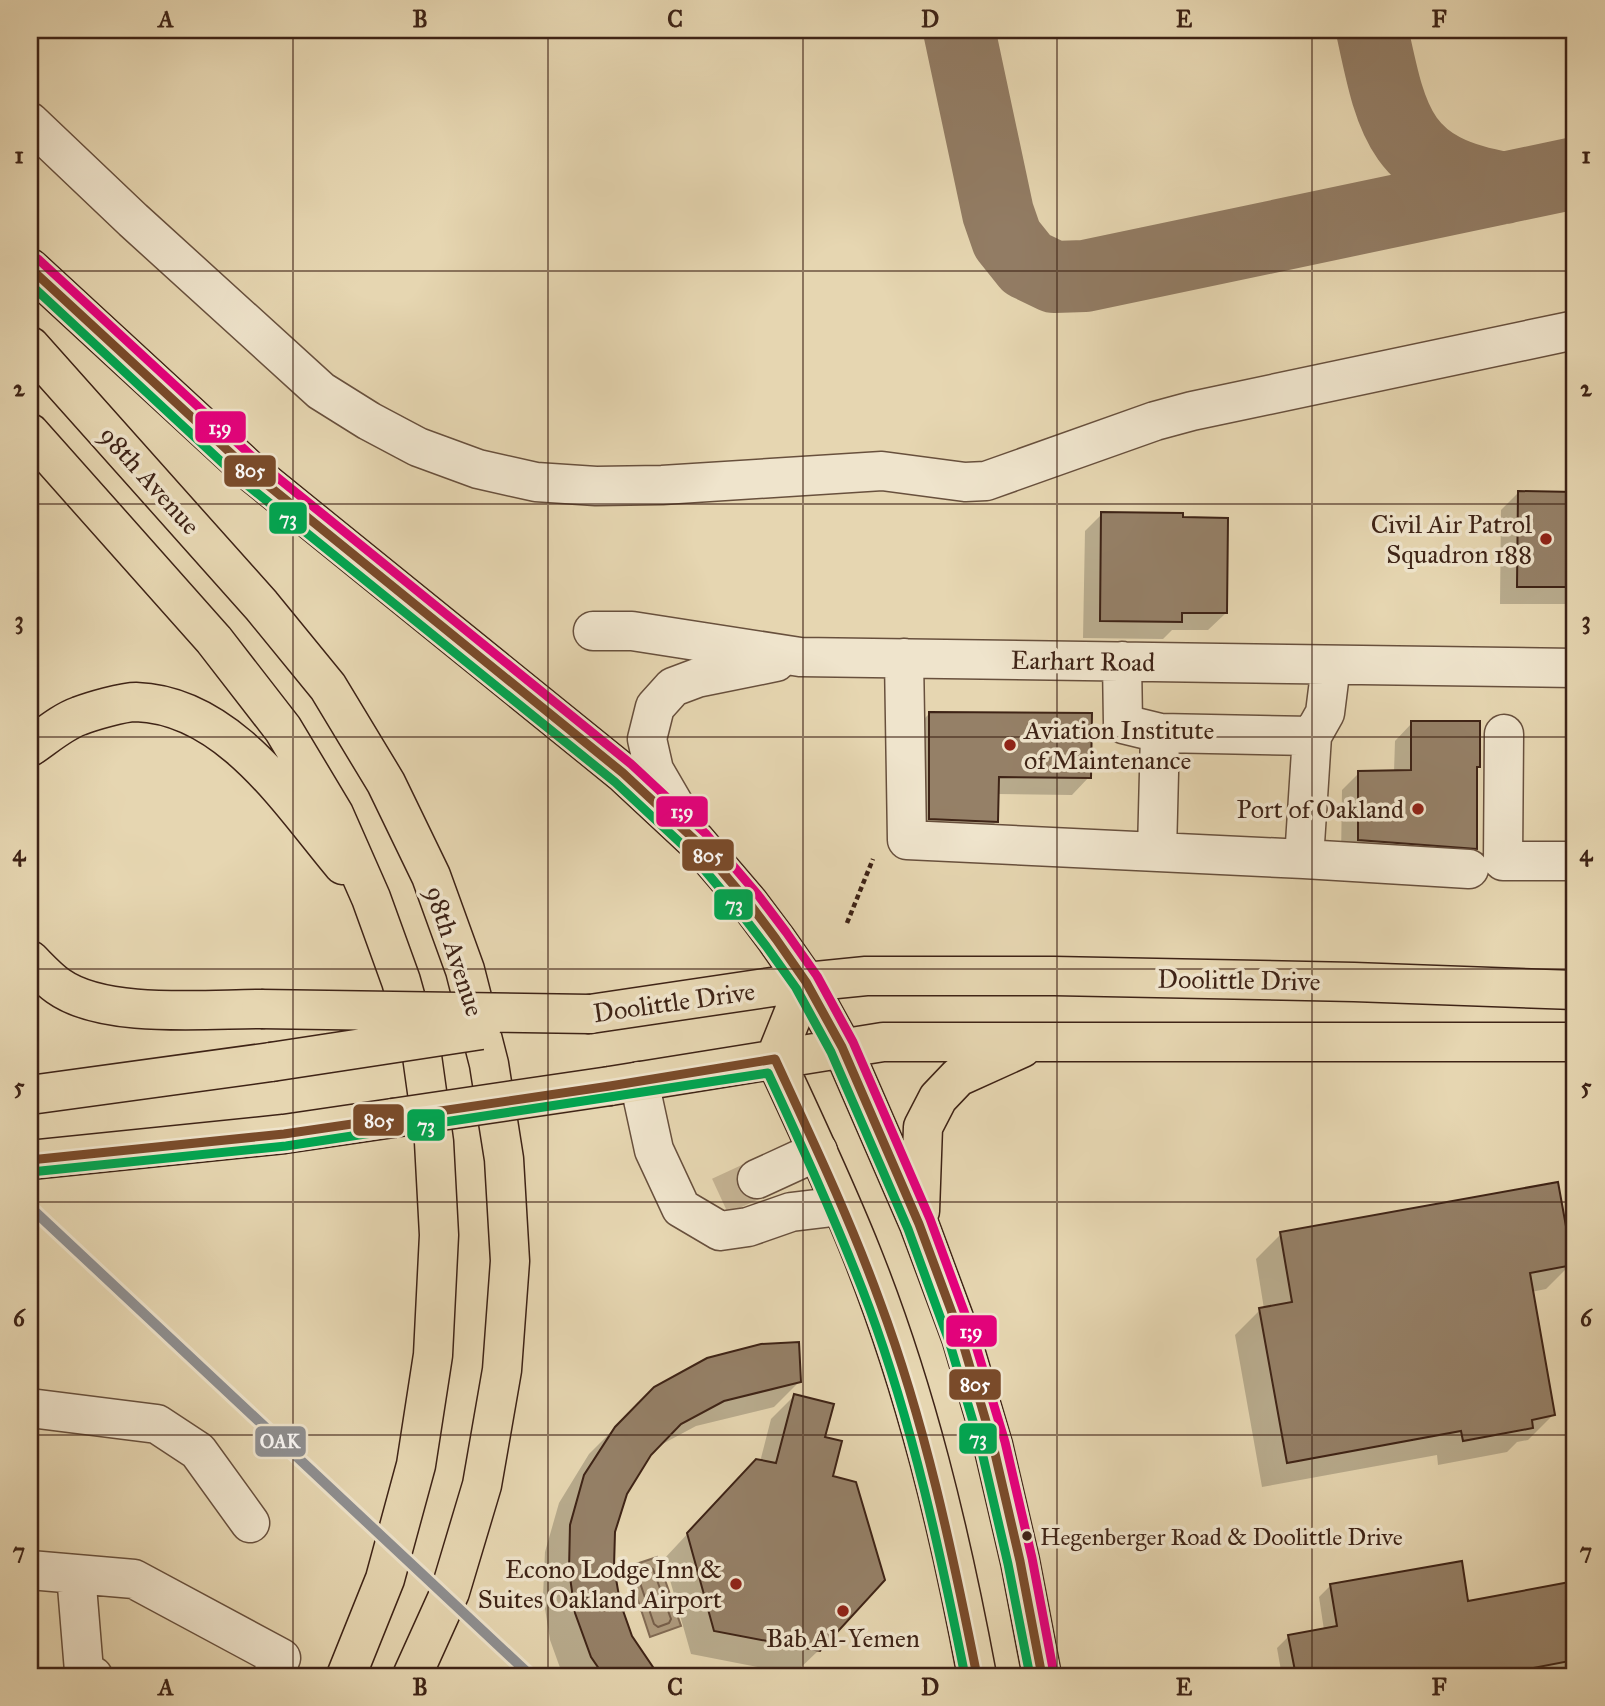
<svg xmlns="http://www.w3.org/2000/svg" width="1605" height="1706" font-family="'IM FELL Great Primer',serif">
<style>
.water{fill:#ad997c;stroke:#816a53;stroke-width:2}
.shadow{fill:#0003}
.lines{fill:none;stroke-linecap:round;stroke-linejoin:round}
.shore{stroke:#765e49;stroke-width:2}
.taxiway{stroke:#927c64;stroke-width:72}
.building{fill:#958067;stroke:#3e2316;stroke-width:2}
.minor-tunnel{stroke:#c4b292;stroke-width:38;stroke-dasharray:38 19;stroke-linecap:butt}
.minor-casing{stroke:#68503d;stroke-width:41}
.major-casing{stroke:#3e2316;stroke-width:41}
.path{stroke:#3e2316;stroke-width:4.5;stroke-dasharray:5 3.5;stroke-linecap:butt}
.minor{stroke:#efe4cc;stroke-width:38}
.major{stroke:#e6d6b1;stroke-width:38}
.major-bridge-casing{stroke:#3e2316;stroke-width:41;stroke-linecap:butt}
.major-bridge{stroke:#e6d6b1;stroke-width:38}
.bus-1-casing{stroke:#efe4cc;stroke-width:14}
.bus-2-casing{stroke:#efe4cc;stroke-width:14}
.bus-3-casing{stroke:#efe4cc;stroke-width:14}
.bus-1{stroke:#7a4b2a;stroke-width:9}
.bus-2{stroke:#00a651;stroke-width:9}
.bus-3{stroke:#e5007d;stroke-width:9}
.metro-1-casing{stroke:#efe4cc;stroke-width:16}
.metro-1{stroke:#8e8f91;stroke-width:10}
.grid{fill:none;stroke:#3e2316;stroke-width:2;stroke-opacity:0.55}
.poi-dot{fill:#8f2418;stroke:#efe4cc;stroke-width:2.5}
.bus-dot{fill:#3e2316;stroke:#efe4cc;stroke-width:2.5}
.labels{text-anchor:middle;stroke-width:7;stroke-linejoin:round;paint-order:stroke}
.bus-label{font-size:24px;fill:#3e2316;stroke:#efe4cc;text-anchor:start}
.street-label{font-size:26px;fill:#3e2316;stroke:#efe4cc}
.poi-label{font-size:26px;fill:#3e2316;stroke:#efe4cc;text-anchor:end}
.line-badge{stroke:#efe4cc;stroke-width:2.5}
.badge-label{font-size:19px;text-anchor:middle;font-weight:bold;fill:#fff}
.neatline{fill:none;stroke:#3e2316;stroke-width:2.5}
.grid-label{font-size:23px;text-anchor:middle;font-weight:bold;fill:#3e2316}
</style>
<rect width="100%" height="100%" fill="#e6d6b1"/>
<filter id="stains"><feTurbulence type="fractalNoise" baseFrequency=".00286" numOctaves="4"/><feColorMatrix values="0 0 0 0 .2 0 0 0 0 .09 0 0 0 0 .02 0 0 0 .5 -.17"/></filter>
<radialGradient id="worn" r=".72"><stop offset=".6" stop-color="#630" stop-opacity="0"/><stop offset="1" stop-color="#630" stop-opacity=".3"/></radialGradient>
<path class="water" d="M657,1557L681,1626L650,1637L627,1567Z"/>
<path class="shadow" d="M1575,486V604H1500L1501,510L1518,493H1568Z
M1102,514L1181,519L1226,613L1208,630H1172L1163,639L1083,638L1085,531Z
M930,713L1089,777L1072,795L997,794L996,822L979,839L912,836V731Z
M1412,723L1478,766L1476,769L1475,849L1458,866L1341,857L1342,790L1359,773L1394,772L1395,741Z
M1281,1234L1571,1264L1546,1289L1531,1292L1553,1415L1528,1440L1517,1442L1507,1452L1438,1465L1437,1455L1262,1487L1235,1335L1260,1310L1264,1309L1256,1259Z
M800,1381L774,1407L696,1426L655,1448L625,1493L614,1531L613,1567L618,1602L630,1637L647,1662L661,1676H563L550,1640L543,1596L545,1552L559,1503L589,1454L655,1388Z
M794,1396L823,1438L831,1477L819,1650L794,1674L691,1654L664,1559L733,1485L760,1462L771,1419Z
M1575,1583V1669L1538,1676H1282L1277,1648L1289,1636L1324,1630L1319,1597L1331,1585L1467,1603Z"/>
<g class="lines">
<path class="shore" d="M650,1567L653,1569L671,1619L669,1623L658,1627L654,1624L637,1574L639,1571Z"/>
<path class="taxiway" d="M959,30L998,213L1007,239L1027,264L1054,277L1085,276L1575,173
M1372,30C1392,124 1400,170 1505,188"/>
</g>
<path class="building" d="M1518,491L1575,492V587H1517Z
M1101,512L1183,513V517L1228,518L1227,613H1182V622L1100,621Z
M929,712L1092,713L1091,778L999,777L998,822L929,819Z
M1411,721H1480V767H1477V849L1358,840V771L1411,770Z
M1558,1182L1573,1265L1530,1273L1555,1415L1532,1420L1533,1428L1463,1441L1461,1431L1287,1463L1259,1308L1292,1302L1280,1232Z
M799,1342L801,1382L724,1401L681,1424L651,1455L627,1494L615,1532L614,1567L620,1602L632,1636L659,1676H604L591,1657L575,1613L569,1570L570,1525L584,1475L615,1427L654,1387L707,1358L761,1344Z
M794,1394L834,1404L825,1437L842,1441L833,1476L856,1482L885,1580L820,1651L714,1631L687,1533L756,1459L776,1463Z
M1462,1561L1468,1601L1575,1581V1660L1491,1676H1296L1288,1635L1337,1626L1330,1584Z"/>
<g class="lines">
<path class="minor-tunnel" d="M720,1196L757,1179"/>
<defs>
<path id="minor" d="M30,122L133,220L321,391L369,421L418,447L478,469L536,482L596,486L662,485L882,471L965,482L986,481L1155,421L1192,411L1575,330
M593,631H632L800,657L1575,668
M904,658L907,840L1304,859
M1122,661L1123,724L1160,733
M1331,665L1325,713L1312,736L1304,859L1469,869
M1504,734L1503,861H1575
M686,825L654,770L647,739L655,707L673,687L697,678L776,662
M1157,852L1160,733L1312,736
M639,1081L654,1150L681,1208L720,1231L748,1227L791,1212L841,1206
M757,1179L818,1151
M30,1408L157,1424L198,1451L250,1523
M30,1570L134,1579L281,1658L272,1676
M76,1574L84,1671L93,1676"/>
<path id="major" d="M30,268L249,470L623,773L696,841L749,903L776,939L806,982L842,1047L919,1224L961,1337L993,1445L1020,1561L1042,1676
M30,346L261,605L328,687L386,783L431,876L465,970L489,1064L504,1159L510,1261L502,1370L482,1485L450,1592L412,1676
M30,433L214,640L283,729L334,814L371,898L401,981L422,1056L434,1142L439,1235L433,1355L416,1465L385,1579L346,1676
M30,747C45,737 62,722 79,716C92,711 123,702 136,702C229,705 290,802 343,865
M30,960C39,969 48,979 58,986C104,1019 205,1009 261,1009
M806,982L775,1059C805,1123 835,1187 861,1252C916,1389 950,1532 977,1676
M590,1014L806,982L866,976H1054L1354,982L1575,990
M610,1086L883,1042H1575
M30,1095L271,1062
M30,1160L284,1134L393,1118
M920,1211L923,1127L938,1098L958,1077L1022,1048"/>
</defs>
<use href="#minor" class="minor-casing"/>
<use href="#major" class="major-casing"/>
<path class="path" d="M847,923L873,859"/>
<use href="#minor" class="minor"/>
<use href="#major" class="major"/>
<defs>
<path id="major-bridge" d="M261,1009L590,1014
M271,1062L481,1030
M393,1118L610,1086"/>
</defs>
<use href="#major-bridge" class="major-bridge-casing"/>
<use href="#major-bridge" class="major-bridge"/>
<defs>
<path id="bus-1" d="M30,268L249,470L623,773L696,841L749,903L776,939L806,982L842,1047L919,1224L961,1337L993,1445L1020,1561L1042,1676
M30,1160L284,1134L610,1086L775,1059C812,1139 850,1219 880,1302C925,1423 952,1550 977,1676"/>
<path id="bus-2" d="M30,284L241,480L615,782L687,849L739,911L766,946L796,988L831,1052L908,1229L949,1341L981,1448L1008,1564L1030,1676
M31,1172L286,1146L768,1073C804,1150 839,1227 869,1307C913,1426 940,1551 965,1676"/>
<path id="bus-3" d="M38,259L257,461L631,764L705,833L758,895L786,932L817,976L853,1042L930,1219L972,1333L1005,1442L1032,1558L1054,1674"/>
</defs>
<use href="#bus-1" class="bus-1-casing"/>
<use href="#bus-2" class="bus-2-casing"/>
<use href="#bus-3" class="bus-3-casing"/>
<use href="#bus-1" class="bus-1"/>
<use href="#bus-2" class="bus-2"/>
<use href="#bus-3" class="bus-3"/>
<defs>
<path id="metro-1" d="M30,1207L531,1676"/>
</defs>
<use href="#metro-1" class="metro-1-casing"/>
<use href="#metro-1" class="metro-1"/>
</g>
<path class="grid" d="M293,30V1676M548,30V1676M803,30V1676M1057,30V1676M1312,30V1676M30,271H1575M30,504H1575M30,737H1575M30,969H1575M30,1202H1575M30,1435H1575"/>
<g class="poi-dot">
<circle cx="1546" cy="539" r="7"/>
<circle cx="1010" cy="745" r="7"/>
<circle cx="1418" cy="809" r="7"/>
<circle cx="736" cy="1584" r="7"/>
<circle cx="843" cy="1611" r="7"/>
</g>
<circle class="bus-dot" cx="1027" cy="1536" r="6"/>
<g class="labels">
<g class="bus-label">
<text x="1040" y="1545">Hegenberger Road &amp; Doolittle Drive</text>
</g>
<g class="street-label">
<text transform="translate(150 480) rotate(48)" y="9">98th Avenue</text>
<text transform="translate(1083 661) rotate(1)" y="9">Earhart Road</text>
<text transform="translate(455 951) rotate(72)" y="9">98th Avenue</text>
<text transform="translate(1239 980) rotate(1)" y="9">Doolittle Drive</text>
<text transform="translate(674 1002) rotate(-8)" y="9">Doolittle Drive</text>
</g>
<g class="poi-label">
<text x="1532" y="533">Civil Air Patrol<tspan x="1532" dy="30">Squadron 188</tspan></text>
<text x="1024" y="739" text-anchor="start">Aviation Institute<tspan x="1024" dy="30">of Maintenance</tspan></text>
<text x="1404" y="818">Port of Oakland</text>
<text x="722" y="1578">Econo Lodge Inn &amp;<tspan x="722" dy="30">Suites Oakland Airport</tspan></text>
<text x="843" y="1647" text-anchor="middle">Bab Al-Yemen</text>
</g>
</g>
<g class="line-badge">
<rect x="194" y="410" width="53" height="34" rx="7" fill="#e5007d"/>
<rect x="223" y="454" width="54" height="34" rx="7" fill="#7a4b2a"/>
<rect x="268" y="501" width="40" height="34" rx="7" fill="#00a651"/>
<rect x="655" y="795" width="54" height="33" rx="7" fill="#e5007d"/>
<rect x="681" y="838" width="54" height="34" rx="7" fill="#7a4b2a"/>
<rect x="713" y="888" width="41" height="33" rx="7" fill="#00a651"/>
<rect x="352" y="1103" width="53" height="34" rx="7" fill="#7a4b2a"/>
<rect x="406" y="1108" width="40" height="34" rx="7" fill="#00a651"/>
<rect x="945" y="1314" width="53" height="34" rx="7" fill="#e5007d"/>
<rect x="948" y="1368" width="54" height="33" rx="7" fill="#7a4b2a"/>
<rect x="958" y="1422" width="40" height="33" rx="7" fill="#00a651"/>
<rect x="254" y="1425" width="53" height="33" rx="7" fill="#8e8f91"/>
</g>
<g class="badge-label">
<text x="220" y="434">1;9</text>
<text x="250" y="477">805</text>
<text x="288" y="525">73</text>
<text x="682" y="818">1;9</text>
<text x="708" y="862">805</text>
<text x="734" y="911">73</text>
<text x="379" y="1127">805</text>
<text x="426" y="1132">73</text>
<text x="971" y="1338">1;9</text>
<text x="975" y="1391">805</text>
<text x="978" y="1445">73</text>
<text x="280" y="1448">OAK</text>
</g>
<rect width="1605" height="1706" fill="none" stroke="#e6d6b1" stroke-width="77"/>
<rect x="38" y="38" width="1528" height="1630" class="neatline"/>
<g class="grid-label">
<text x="166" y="27">A</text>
<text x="420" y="27">B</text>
<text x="675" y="27">C</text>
<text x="930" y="27">D</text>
<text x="1184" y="27">E</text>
<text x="1439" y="27">F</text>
<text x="19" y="163">1</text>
<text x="1586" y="163">1</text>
<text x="19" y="396">2</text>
<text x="1586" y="396">2</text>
<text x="19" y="628">3</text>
<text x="1586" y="628">3</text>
<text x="19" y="861">4</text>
<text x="1586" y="861">4</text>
<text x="19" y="1094">5</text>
<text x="1586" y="1094">5</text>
<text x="19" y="1326">6</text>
<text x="1586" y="1326">6</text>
<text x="19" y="1559">7</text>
<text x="1586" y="1559">7</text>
<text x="166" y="1695">A</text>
<text x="420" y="1695">B</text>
<text x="675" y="1695">C</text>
<text x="930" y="1695">D</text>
<text x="1184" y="1695">E</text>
<text x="1439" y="1695">F</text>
</g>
<rect width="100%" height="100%" filter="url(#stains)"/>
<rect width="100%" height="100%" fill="url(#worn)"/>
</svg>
